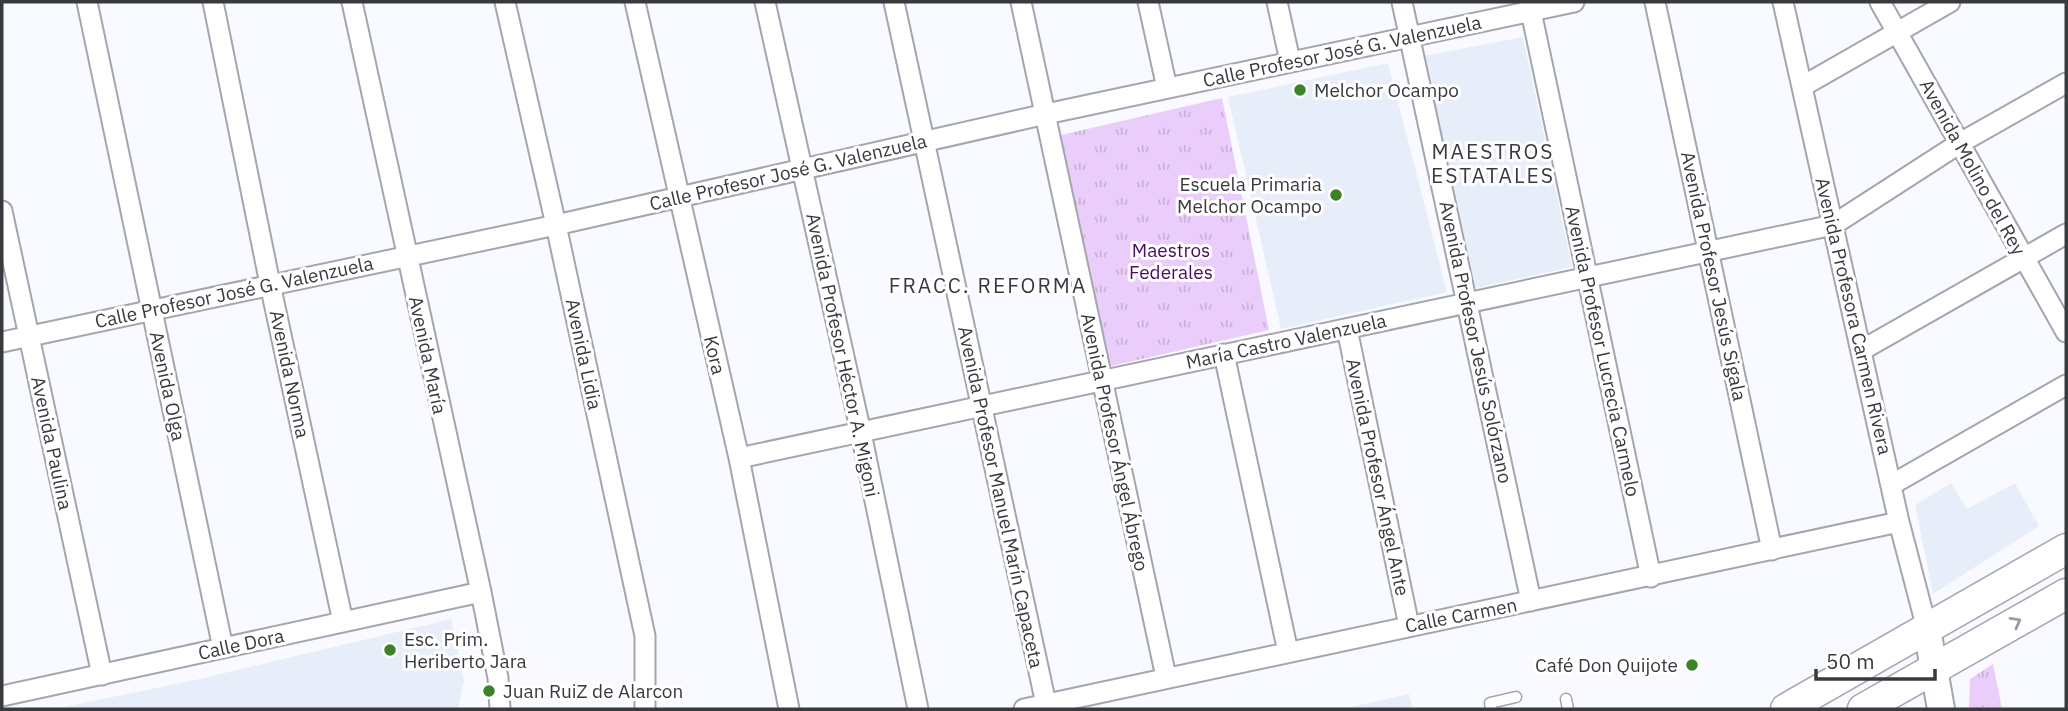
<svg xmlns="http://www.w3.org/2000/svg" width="2068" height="711" font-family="'IBM Plex Sans',sans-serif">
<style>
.built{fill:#e8eef9}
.grass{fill:url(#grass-tufts)}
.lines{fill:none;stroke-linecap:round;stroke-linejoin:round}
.lane-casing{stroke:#a3a6ae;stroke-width:13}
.street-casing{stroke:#a3a6ae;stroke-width:23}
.secondary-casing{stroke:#a3a6ae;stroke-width:30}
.primary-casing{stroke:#a3a6ae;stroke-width:33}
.lane{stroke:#fff;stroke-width:10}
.street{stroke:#fff;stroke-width:19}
.secondary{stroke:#fff;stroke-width:26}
.primary{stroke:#fff;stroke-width:30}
.oneway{stroke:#9c9c9e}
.poi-dot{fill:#3d8227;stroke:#fff;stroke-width:2.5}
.labels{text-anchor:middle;stroke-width:6;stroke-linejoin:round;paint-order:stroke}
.street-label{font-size:19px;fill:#383a3d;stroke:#fff}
.poi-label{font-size:19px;fill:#383a3d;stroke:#fff;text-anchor:start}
.park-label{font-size:19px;fill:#4c0965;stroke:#fff}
.neighbourhood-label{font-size:21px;letter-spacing:2px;fill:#383a3d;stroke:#fff}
</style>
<defs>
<pattern id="grass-tufts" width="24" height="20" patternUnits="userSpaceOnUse" patternTransform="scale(1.75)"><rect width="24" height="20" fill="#eacdfa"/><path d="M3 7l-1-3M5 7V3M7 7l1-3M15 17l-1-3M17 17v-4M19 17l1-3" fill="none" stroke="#c9b1d7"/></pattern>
</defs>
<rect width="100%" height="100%" fill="#f8faff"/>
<path class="built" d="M1523,37L1572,267L1476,288L1424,56Z
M1388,63L1447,292L1281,329L1228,97Z
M1951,483L1967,509L2015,483L2039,526L1933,594L1915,505Z
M451,619L464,681L458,709H54L195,680Z
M1409,694L1413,709H1342Z"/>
<path class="grass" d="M1222,98L1269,330L1107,367L1061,135Z
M1993,664L2002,709H1969L1970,679Z"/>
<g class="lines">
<defs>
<path id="lane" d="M1566,699L1568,709
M1491,709L1490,703L1516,697"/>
<path id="street" d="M87,2L223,648
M213,2L270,284L343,622
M352,2L481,592L498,678L500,709
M505,2L556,225L645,636V709
M635,2L739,458L789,709
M765,2L861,433L918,709
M894,2L1046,704
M1021,2L1166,677
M1148,2L1167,88
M1277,2L1290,61
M1402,2L1531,601
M1529,2L1651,577
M1655,2L1772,550
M1783,2L1899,522L1927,629
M1880,2L2066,332
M1803,86L1950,2
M2,211L102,675
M1347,329L1409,626
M2,342L556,225L1046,114L1574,2
M1862,350L2066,234
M1224,354L1288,652
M739,458L1833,225L1960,143L2066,83
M1891,485L2066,385
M2,696L481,592
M1024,709L1899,522"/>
<path id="secondary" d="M1927,629L1941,709"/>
<path id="primary" d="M1786,709L2066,549
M1863,709L2066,594"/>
</defs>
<use href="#lane" class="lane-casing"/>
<use href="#street" class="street-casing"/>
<use href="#secondary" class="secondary-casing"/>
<use href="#primary" class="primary-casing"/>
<use href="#lane" class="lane"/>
<use href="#street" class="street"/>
<use href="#secondary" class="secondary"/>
<use href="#primary" class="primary"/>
</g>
<defs><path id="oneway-chevron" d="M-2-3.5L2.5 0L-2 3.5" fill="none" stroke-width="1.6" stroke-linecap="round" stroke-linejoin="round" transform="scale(1.75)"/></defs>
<use class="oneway" href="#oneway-chevron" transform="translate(2016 622) rotate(-29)"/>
<g class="poi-dot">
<circle cx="1300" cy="90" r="7"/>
<circle cx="1336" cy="195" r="7"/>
<circle cx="390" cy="650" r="7"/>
<circle cx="1692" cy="665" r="7"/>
<circle cx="489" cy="691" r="7"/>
</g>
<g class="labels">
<g class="street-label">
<text transform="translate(1342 51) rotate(-12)" y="7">Calle Profesor José G. Valenzuela</text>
<text transform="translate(1973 167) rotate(61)" y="7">Avenida Molino del Rey</text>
<text transform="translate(788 172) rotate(-13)" y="7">Calle Profesor José G. Valenzuela</text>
<text transform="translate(1714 276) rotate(78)" y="7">Avenida Profesor Jesús Sigala</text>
<text transform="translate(234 292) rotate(-12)" y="7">Calle Profesor José G. Valenzuela</text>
<text transform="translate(1854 316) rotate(77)" y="7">Avenida Profesora Carmen Rivera</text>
<text transform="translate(1286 341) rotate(-12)" y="7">María Castro Valenzuela</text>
<text transform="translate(1476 342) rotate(78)" y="7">Avenida Profesor Jesús Solórzano</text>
<text transform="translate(1603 351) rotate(78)" y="7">Avenida Profesor Lucrecia Carmelo</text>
<text transform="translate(584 354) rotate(78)" y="7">Avenida Lidia</text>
<text transform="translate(428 355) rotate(78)" y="7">Avenida María</text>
<text transform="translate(715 355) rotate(77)" y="7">Kora</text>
<text transform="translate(843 355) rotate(78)" y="7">Avenida Profesor Héctor A. Migoni</text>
<text transform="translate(290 374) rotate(78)" y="7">Avenida Norma</text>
<text transform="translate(168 386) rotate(78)" y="7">Avenida Olga</text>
<text transform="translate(1115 442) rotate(78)" y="7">Avenida Profesor Ángel Ábrego</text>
<text transform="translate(52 443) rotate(78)" y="7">Avenida Paulina</text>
<text transform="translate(1378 477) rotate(78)" y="7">Avenida Profesor Ángel Ante</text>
<text transform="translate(1001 497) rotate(78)" y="7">Avenida Profesor Manuel Marín Capaceta</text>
<text transform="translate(1461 615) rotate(-11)" y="7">Calle Carmen</text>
<text transform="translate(241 644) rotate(-12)" y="7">Calle Dora</text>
</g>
<g class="poi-label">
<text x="1314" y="97">Melchor Ocampo</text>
<text x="1322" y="191" text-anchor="end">Escuela Primaria<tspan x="1322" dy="22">Melchor Ocampo</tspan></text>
<text x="404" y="646">Esc. Prim.<tspan x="404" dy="22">Heriberto Jara</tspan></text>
<text x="1678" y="672" text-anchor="end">Café Don Quijote</text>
<text x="503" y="698">Juan RuiZ de Alarcon</text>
</g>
<g class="park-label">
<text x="1171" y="257">Maestros<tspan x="1171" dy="22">Federales</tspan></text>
</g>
<g class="neighbourhood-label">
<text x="1493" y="159">MAESTROS<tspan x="1493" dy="24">ESTATALES</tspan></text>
<text x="988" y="293">FRACC. REFORMA</text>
</g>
</g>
<rect width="2068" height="711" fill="none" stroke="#383a3d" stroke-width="7"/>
<path d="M1816 669v10h119v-10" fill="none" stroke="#383a3d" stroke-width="3.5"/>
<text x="1826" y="669" font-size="21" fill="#383a3d" stroke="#ffffff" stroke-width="5" paint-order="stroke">50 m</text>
</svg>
